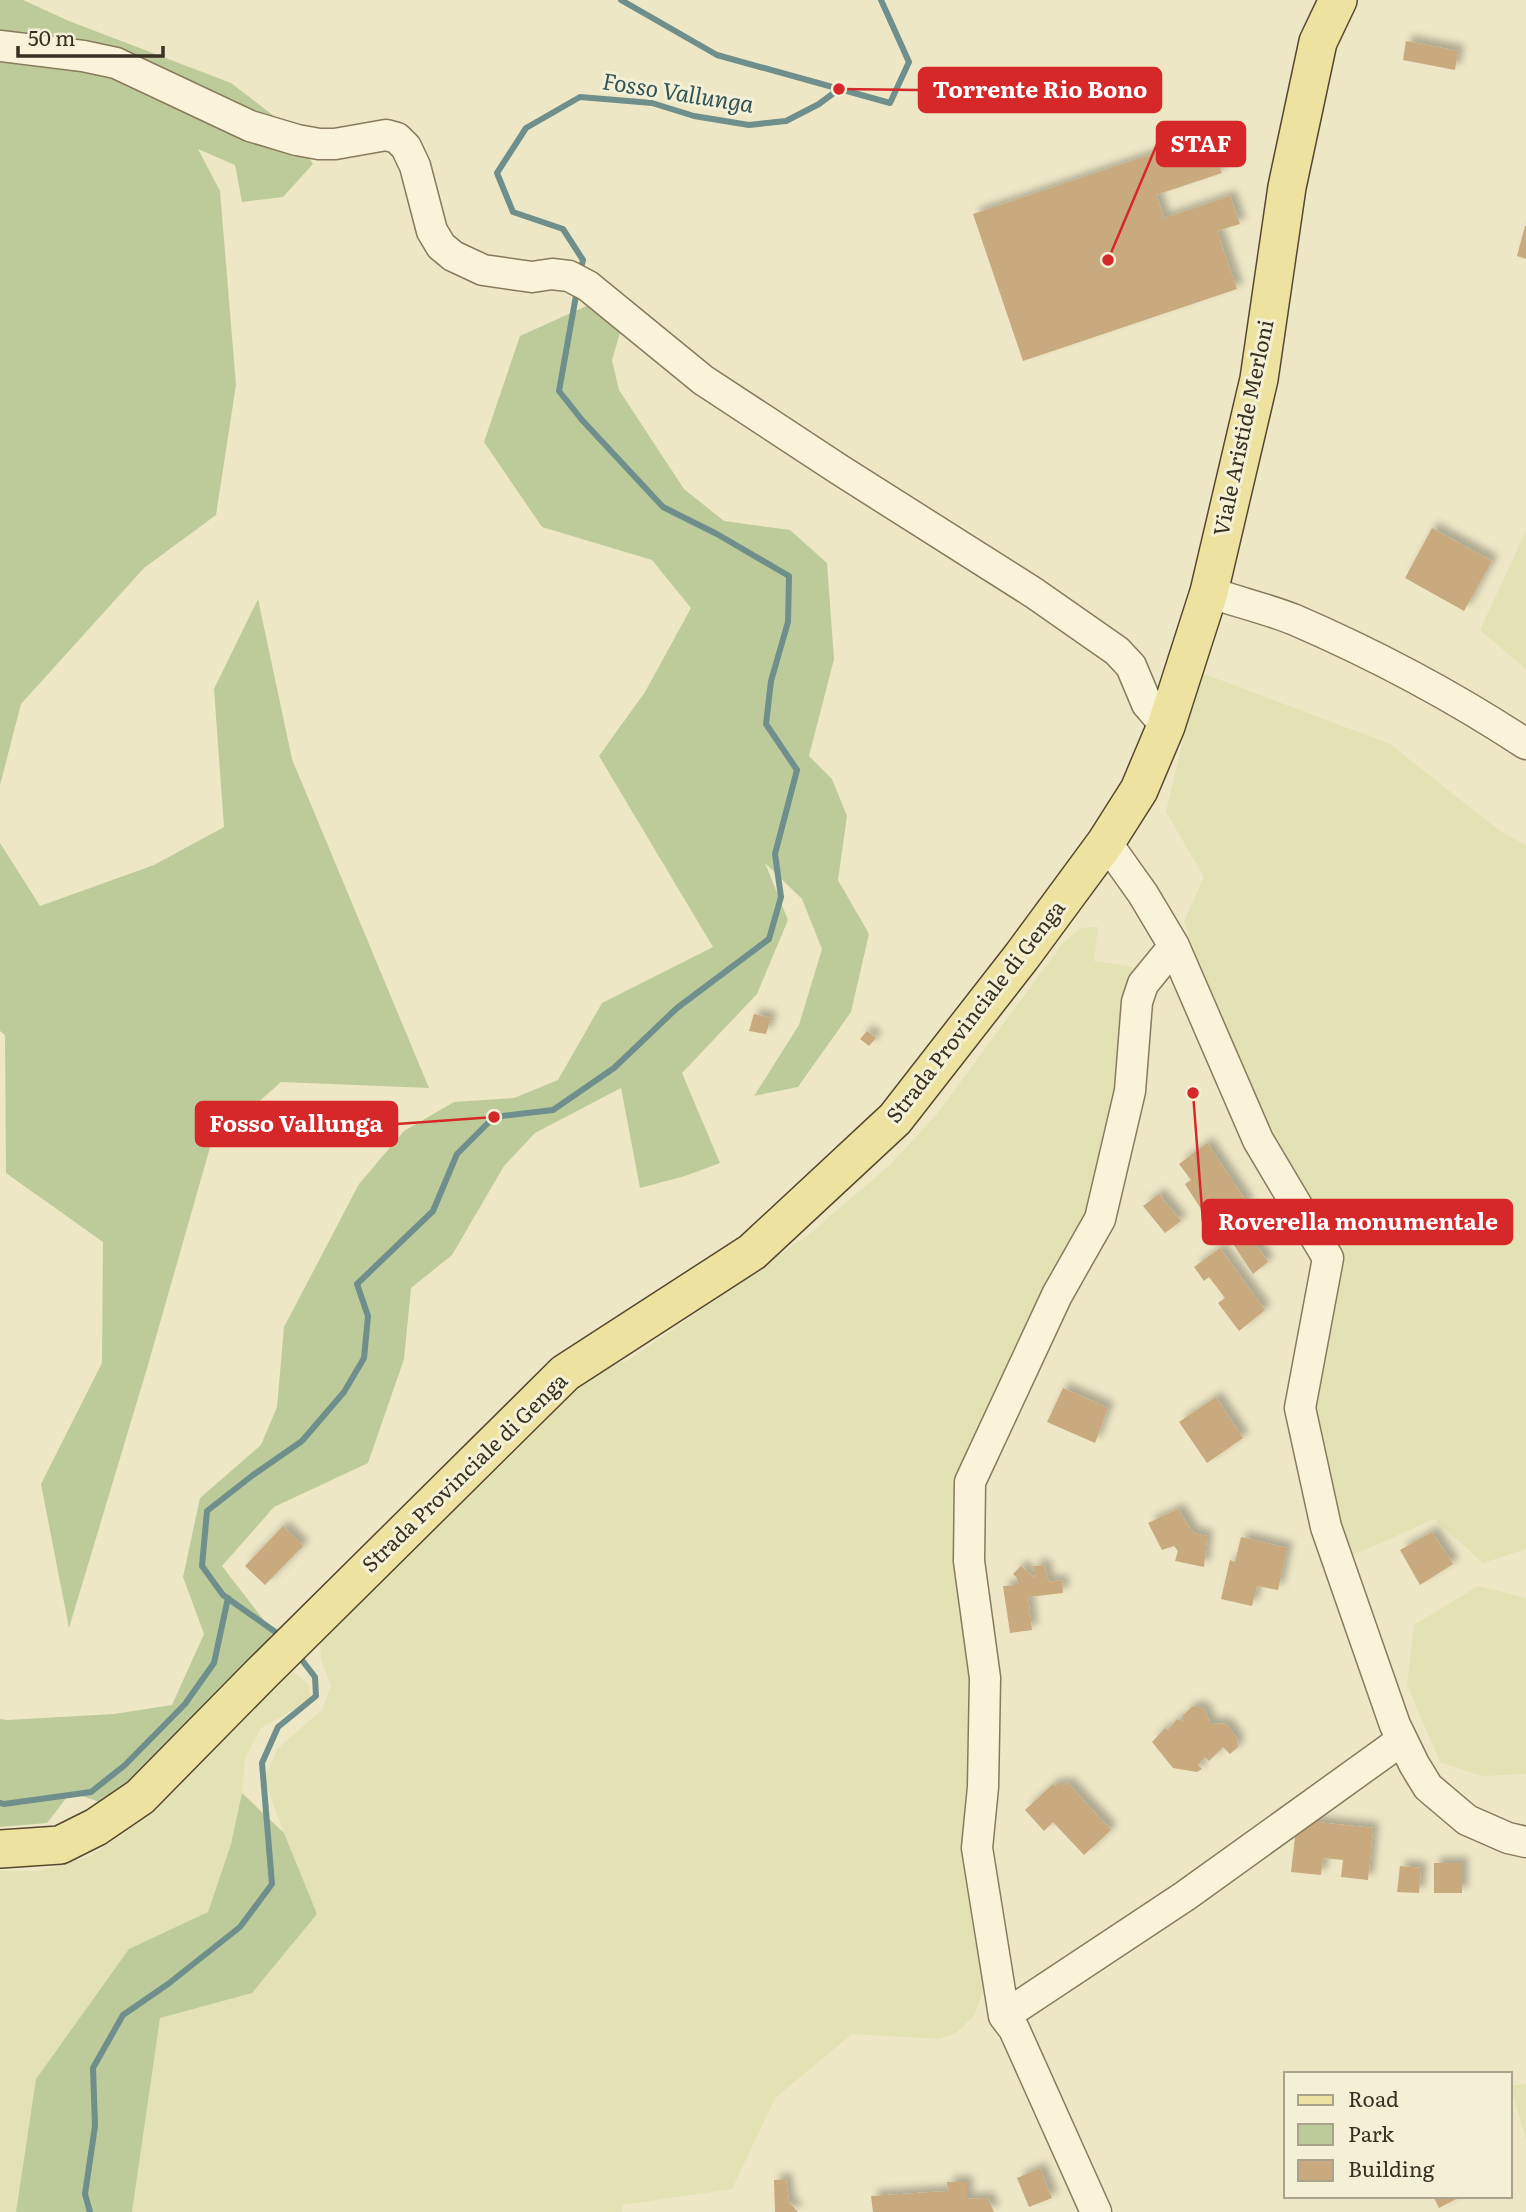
<svg xmlns="http://www.w3.org/2000/svg" width="1526" height="2212" font-family="Literata,serif">
<style>
.farmland{fill:#e2e2b4}
.green{fill:#bdcb9a}
.lines{fill:none;stroke-linecap:round;stroke-linejoin:round}
.stream{stroke:#6e8f8c;stroke-width:6}
.building{fill:#c9a97e;filter:url(#shadow)}
.minor-casing{stroke:#887a5d;stroke-width:33}
.major-casing{stroke:#564830;stroke-width:40}
.minor{stroke:#f8f3d9;stroke-width:30}
.major{stroke:#eee2a0;stroke-width:37}
.labels{text-anchor:middle;stroke-width:6;stroke-linejoin:round;paint-order:stroke}
.street-label{font-size:21px;fill:#383020;stroke:#f4f0d6}
.water-label{font-size:23px;font-style:italic;fill:#305457;stroke:#f4f0d6}
.leader{fill:none;stroke:#d62828;stroke-width:2.5}
.callout-dot{fill:#d62828;stroke:#f4f0d6;stroke-width:2.5}
.callout{fill:#d62828;stroke:#d62828;stroke-width:2.5}
.callout-label{font-size:23px;text-anchor:middle;font-weight:bold;fill:#fff}
</style>
<defs>
<filter id="shadow"><feDropShadow dx="6" dy="-6" stdDeviation="3.5" flood-color="#0004"/></filter>
</defs>
<rect width="100%" height="100%" fill="#ede7c6"/>
<path class="farmland" d="M1526,531V669L1480,630Z
M1199,672L1390,744L1500,831L1526,845V1549L1483,1563L1434,1519L1347,1558L1314,1409L1330,1240L1267,1134L1228,1052L1184,921L1204,877L1166,812Z
M1098,927L1094,961L1133,967L1119,1092L1091,1215L983,1425L969,1659L972,1732L965,1799L967,1886L984,1988L974,2016L956,2033L939,2039L852,2034L775,2098L732,2189L622,2205V2212H132L159,2017L252,1993L317,1914L284,1833L264,1779L278,1748L322,1710L331,1686L321,1660L320,1639L544,1414L601,1368L629,1360L807,1236L890,1165L937,1114L1062,944L1081,928Z
M1478,1586L1526,1598V1774L1482,1776L1440,1762L1407,1685L1414,1625Z
M290,1669L308,1684L310,1696L296,1708L261,1728L245,1758L242,1793L231,1844L208,1912L129,1949L36,2079L16,2212H0V1871H39L90,1856L131,1828Z
M1526,2084V2139L1510,2086Z"/>
<path class="green" d="M0,0H23L69,21L231,83L287,126L313,164L283,197L242,202L235,165L198,149L220,191L236,385L216,515L144,568L21,704L0,785Z
M593,303L620,333L612,360L619,390L684,489L724,521L790,530L827,563L834,659L809,756L832,779L847,816L838,880L869,934L851,1012L798,1087L754,1096L799,1025L822,949L802,899L765,863L788,920L757,994L682,1073L720,1163L685,1176L640,1188L621,1088L535,1133L504,1166L452,1255L411,1288L404,1359L368,1463L274,1507L222,1566L273,1632L237,1691L130,1797L102,1803L71,1792L47,1823L0,1827V1719L7,1720L114,1714L172,1705L204,1634L183,1577L200,1498L261,1445L277,1407L284,1327L359,1184L404,1131L454,1102L514,1098L558,1080L602,1003L713,947L599,756L645,692L691,608L652,560L542,527L484,442L520,336Z
M258,599L292,759L429,1088L281,1082L211,1144L148,1365L69,1628L41,1484L102,1363L103,1242L6,1173L5,1035L0,1031V843L40,906L154,865L224,827L214,689Z
M242,1793L284,1833L317,1914L252,1993L160,2018L132,2212H16L36,2079L129,1949L208,1912L231,1844Z"/>
<g class="lines">
<path class="stream" d="M621,0L717,55L890,103L909,62L881,0
M580,272L583,260L563,229L513,212L497,173L526,128L580,97L652,103L694,116L749,125L786,121L819,104L839,89
M281,1636L223,1595L202,1566L207,1511L253,1475L302,1441L344,1392L364,1358L368,1316L357,1284L433,1211L457,1154L494,1117L553,1110L614,1068L677,1008L769,939L781,897L775,854L797,770L766,724L771,681L788,622L789,576L717,534L663,507L582,420L559,391L577,290
M0,1803L4,1804L91,1792L125,1765L185,1704L214,1663L228,1598
M90,2212L85,2194L95,2126L93,2068L123,2015L168,1984L240,1927L272,1884L262,1763L278,1727L316,1696L315,1677L298,1655"/>
</g>
<path class="building" d="M1406,41L1458,51L1455,70L1403,60Z
M1209,135L1222,173L1156,195L1164,218L1230,196L1240,224L1217,231L1237,289L1023,361L973,214Z
M1525,226H1526V259L1517,256Z
M1432,528L1492,561L1464,611L1405,578Z
M754,1014L771,1018L766,1034L749,1031Z
M867,1031L876,1038L869,1046L860,1039Z
M1207,1143L1248,1204L1241,1210L1246,1215L1217,1234L1185,1184L1191,1180L1179,1164Z
M1159,1194L1181,1221L1165,1233L1143,1206Z
M1255,1219L1260,1226L1249,1234L1268,1262L1253,1274L1225,1232L1241,1222L1245,1227Z
M1220,1248L1265,1310L1239,1331L1218,1303L1225,1298L1209,1277L1204,1281L1194,1267Z
M1063,1388L1108,1408L1095,1443L1047,1422Z
M1216,1397L1243,1438L1207,1463L1179,1422Z
M1178,1509L1193,1533L1207,1536L1204,1567L1175,1561L1178,1551L1174,1546L1162,1550L1148,1523Z
M283,1526L303,1546L265,1585L245,1566Z
M1432,1532L1453,1564L1420,1585L1400,1550Z
M1241,1537L1287,1548L1278,1590L1257,1586L1252,1606L1221,1599L1230,1560L1235,1562Z
M1044,1565L1049,1582L1062,1580L1063,1593L1028,1597L1032,1630L1010,1633L1003,1586L1018,1585L1017,1578L1013,1574L1021,1566L1035,1578L1033,1566Z
M1192,1707H1198L1205,1710L1210,1723L1226,1724L1237,1738L1238,1747L1230,1754L1223,1747L1209,1761L1205,1757L1198,1765L1202,1769L1197,1772L1173,1768L1152,1742L1165,1728L1168,1730L1177,1719L1183,1721V1715Z
M1059,1782L1063,1786L1067,1782L1111,1830L1084,1855L1053,1822L1044,1831L1025,1810L1053,1784L1055,1786Z
M1297,1820L1373,1828L1368,1880L1341,1877L1343,1860L1323,1858L1321,1875L1291,1872Z
M1434,1863H1462V1893H1434Z
M1400,1866L1421,1868L1419,1893L1397,1892Z
M1040,2168L1052,2198L1029,2207L1017,2178Z
M786,2179L789,2202L798,2212H775L774,2180Z
M947,2182H967V2199L988,2198L994,2212H873L871,2196L948,2191Z
M1433,2196H1462L1439,2208Z"/>
<g class="lines">
<defs>
<path id="minor" d="M0,46L83,56L116,63L250,126L297,140L319,144H335L386,135L397,138L406,147L415,166L432,231L441,246L453,256L483,270L532,277L552,274L569,276L588,286L703,380L840,470L1034,593L1117,651L1131,666L1147,704L1166,726
M1209,592C1237,602 1268,609 1295,620C1376,655 1453,696 1526,744
M1106,842L1143,894L1174,946L1258,1140L1328,1258L1300,1408L1326,1527L1395,1725L1414,1764L1428,1787L1467,1820L1508,1838L1526,1842
M1004,2016L1185,1896L1402,1740
M1096,2212L1014,2029L1004,2016L977,1848L983,1787L985,1678L969,1561L970,1482L1057,1295L1100,1219L1130,1091L1137,1002L1143,984L1174,946"/>
<path id="major" d="M0,1849L60,1845L96,1827L140,1797L261,1674L565,1373L752,1252L895,1119L1022,956L1106,842L1139,790L1166,726L1209,592L1259,379L1287,187L1318,42L1338,0"/>
</defs>
<use href="#minor" class="minor-casing"/>
<use href="#major" class="major-casing"/>
<use href="#minor" class="minor"/>
<use href="#major" class="major"/>
</g>
<g class="labels">
<g class="street-label">
<text transform="translate(1244 428) rotate(-78)" y="7">Viale Aristide Merloni</text>
<text transform="translate(976 1012) rotate(-52)" y="7">Strada Provinciale di Genga</text>
<text transform="translate(465 1473) rotate(-44)" y="7">Strada Provinciale di Genga</text>
</g>
<g class="water-label">
<text transform="translate(678 93) rotate(9)" y="8">Fosso Vallunga</text>
</g>
</g>
<path class="leader" d="M839 89L919 90M1108 260L1157 144M494 1117L397 1124M1193 1093L1203 1222"/>
<g class="callout-dot">
<circle cx="839" cy="89" r="7"/>
<circle cx="1108" cy="260" r="7"/>
<circle cx="494" cy="1117" r="7"/>
<circle cx="1193" cy="1093" r="7"/>
</g>
<g class="callout">
<rect x="919" y="68" width="242" height="44" rx="7"/>
<rect x="1157" y="122" width="88" height="44" rx="7"/>
<rect x="196" y="1102" width="201" height="44" rx="7"/>
<rect x="1203" y="1200" width="309" height="44" rx="7"/>
</g>
<g class="callout-label">
<text x="1040" y="98">Torrente Rio Bono</text>
<text x="1201" y="152">STAF</text>
<text x="296" y="1132">Fosso Vallunga</text>
<text x="1358" y="1230">Roverella monumentale</text>
</g>
<rect x="1284" y="2072" width="228" height="126" fill="#f4f0d6" stroke="#a9a38d" stroke-width="2"/>
<rect x="1298" y="2095" width="35" height="10" fill="#eee2a0" stroke="#a9a38d" stroke-width="2"/>
<text x="1348" y="2107" font-size="21" fill="#383020">Road</text>
<rect x="1298" y="2124" width="35" height="21" fill="#bdcb9a" stroke="#a9a38d" stroke-width="2"/>
<text x="1348" y="2142" font-size="21" fill="#383020">Park</text>
<rect x="1298" y="2160" width="35" height="21" fill="#c9a97e" stroke="#a9a38d" stroke-width="2"/>
<text x="1348" y="2177" font-size="21" fill="#383020">Building</text>
<path d="M18 46v10h145v-10" fill="none" stroke="#383020" stroke-width="3.5"/>
<text x="28" y="46" font-size="21" fill="#383020" stroke="#f4f0d6" stroke-width="5" paint-order="stroke">50 m</text>
</svg>
